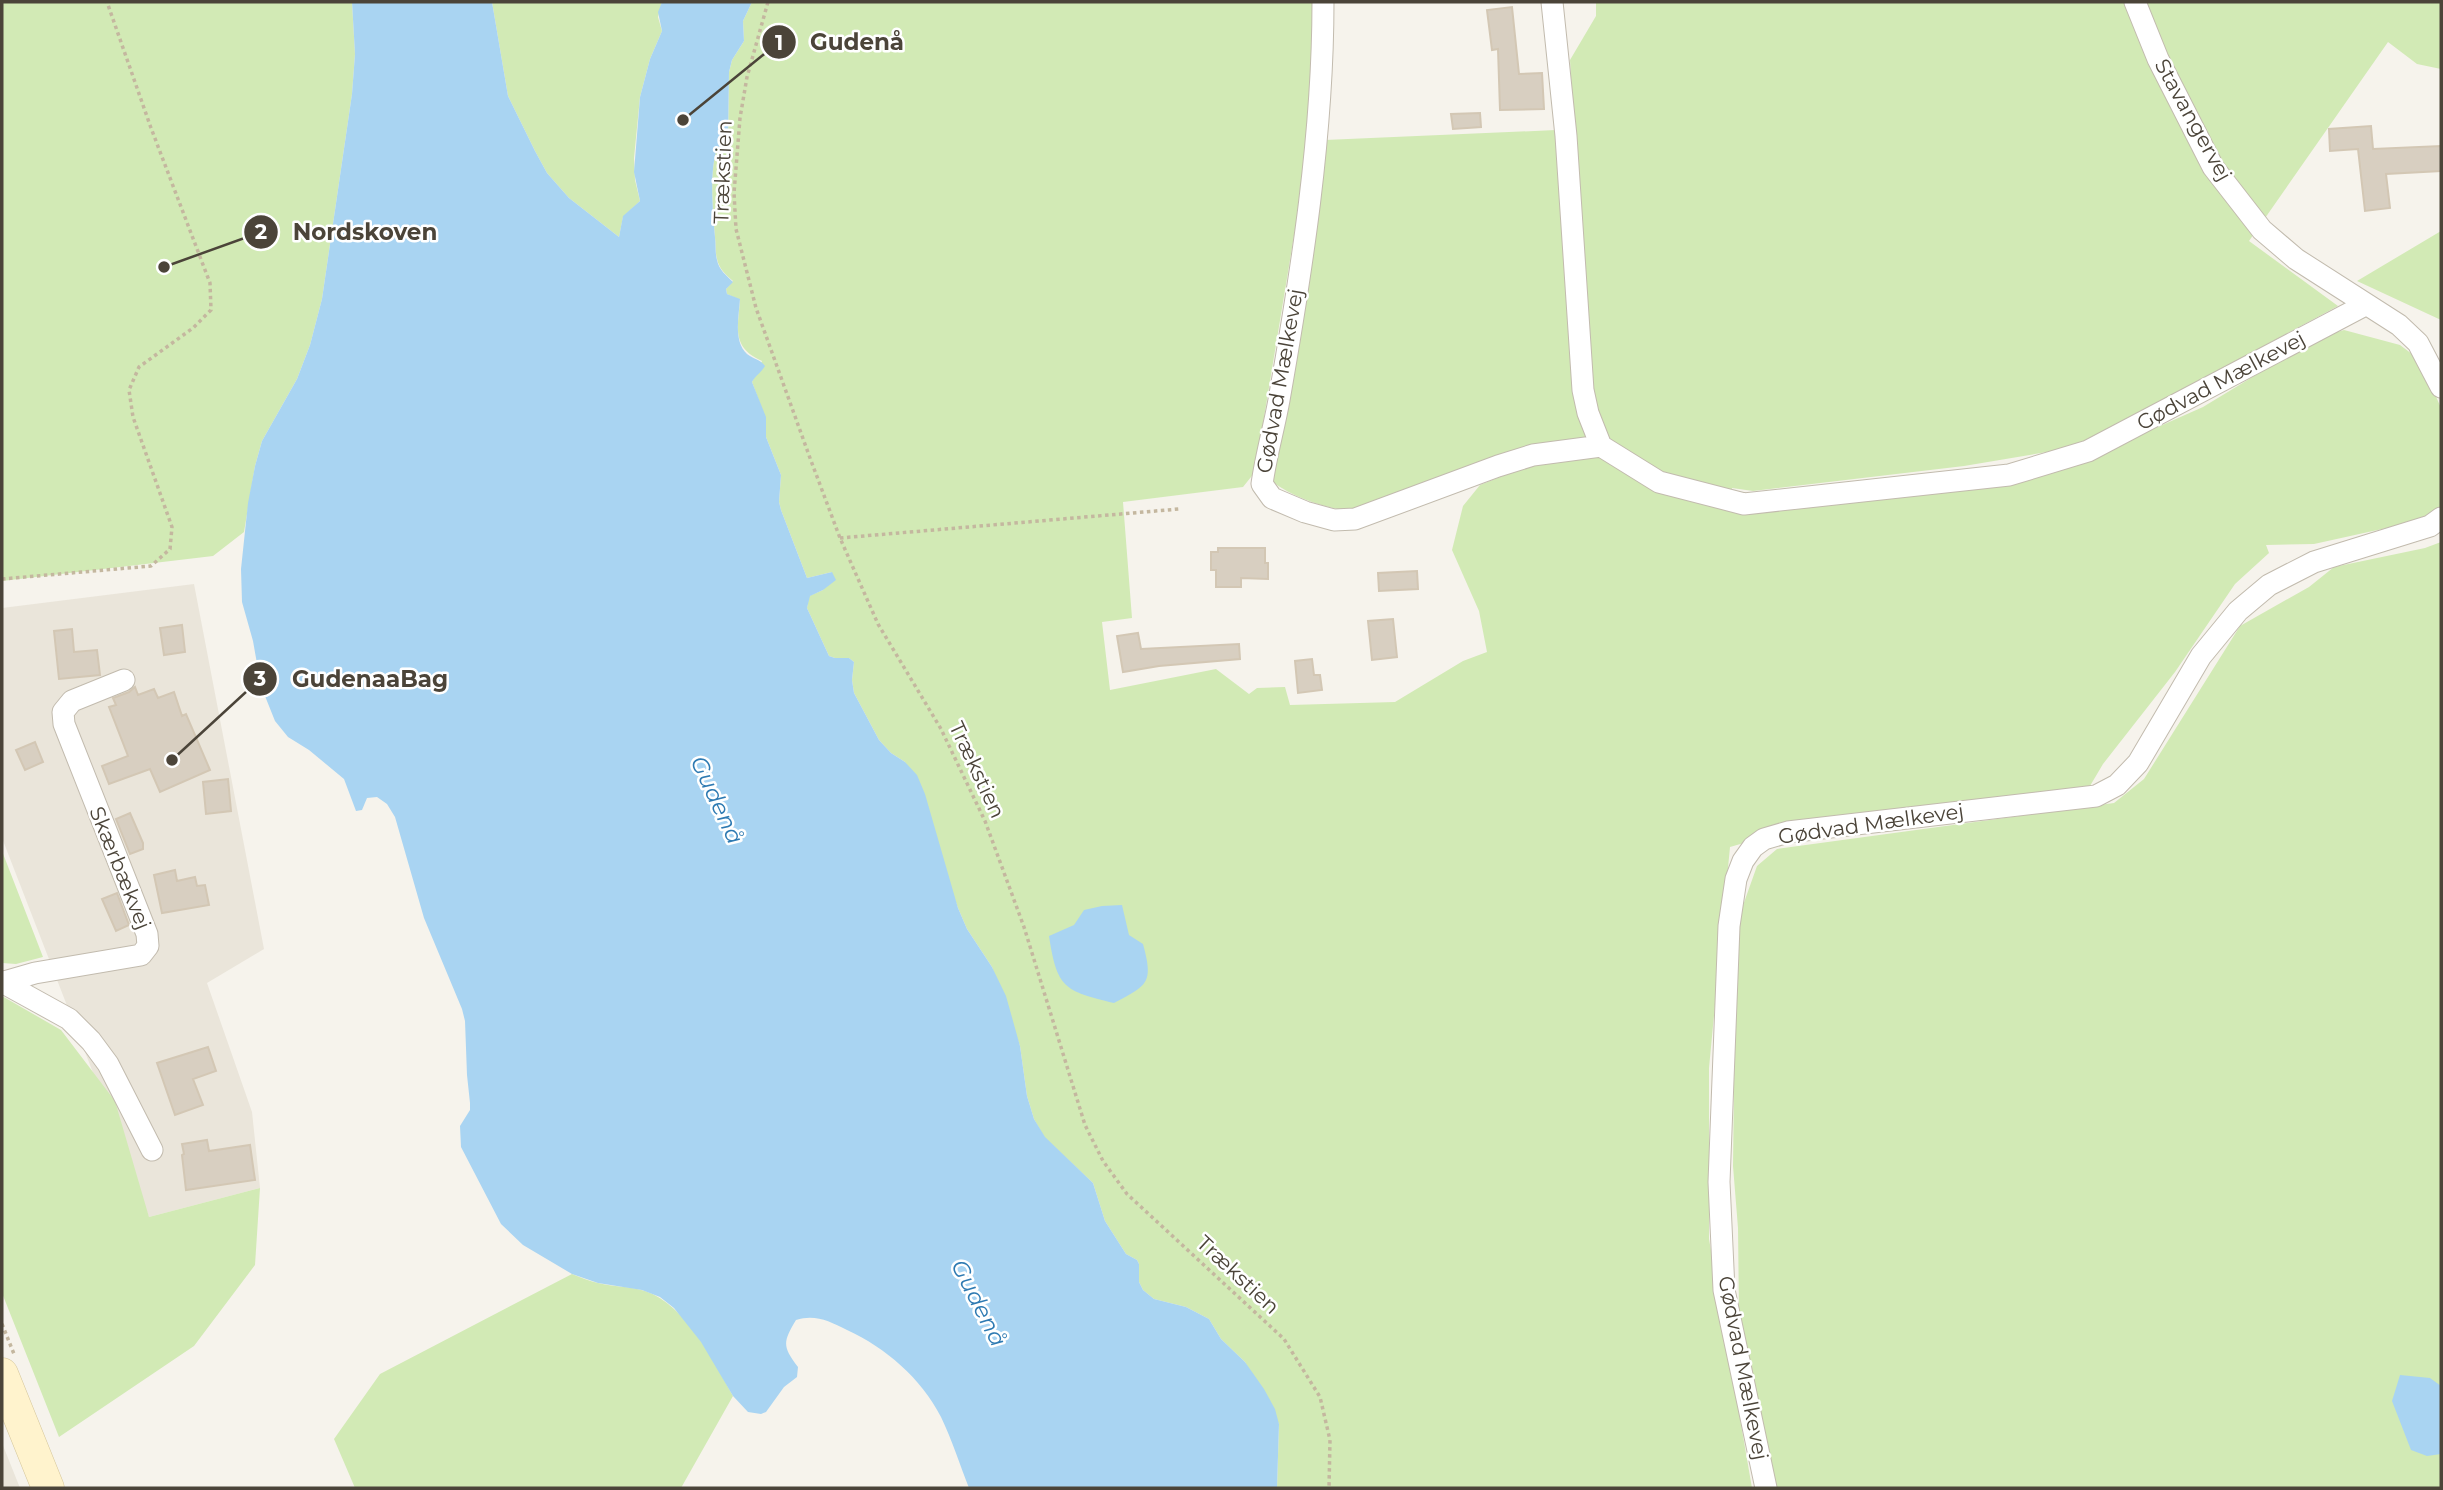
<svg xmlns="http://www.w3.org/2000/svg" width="2443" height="1490" font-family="Montserrat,sans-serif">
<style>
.residential{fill:#eae5da}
.green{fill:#d2eab5}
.water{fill:#a9d4f2}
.building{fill:#d8cfc1;stroke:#d3c7b4;stroke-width:2}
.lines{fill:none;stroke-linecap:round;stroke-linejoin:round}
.street-casing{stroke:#c2bbae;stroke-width:23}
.secondary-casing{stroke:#d6c79b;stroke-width:33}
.path{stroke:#c4b79f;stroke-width:3.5;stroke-dasharray:3.5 3.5;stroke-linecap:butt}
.street{stroke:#fff;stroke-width:21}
.secondary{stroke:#fff3cd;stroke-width:32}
.labels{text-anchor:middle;stroke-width:5;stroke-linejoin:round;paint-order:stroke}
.street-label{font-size:21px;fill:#4b4439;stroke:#fff}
.water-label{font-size:23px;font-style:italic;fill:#2e7ab2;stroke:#fff}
.leader{fill:none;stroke:#4b4439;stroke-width:2.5}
.callout-dot{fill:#4b4439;stroke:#fff;stroke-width:2.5}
.mark-label{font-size:21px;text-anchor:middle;font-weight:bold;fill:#fff}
.callout-label{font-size:23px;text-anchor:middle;font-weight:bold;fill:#4b4439;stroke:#fff;stroke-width:5;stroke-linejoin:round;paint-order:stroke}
</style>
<rect width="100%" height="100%" fill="#f6f3ec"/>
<path class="residential" d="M194,584L264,949L207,983L252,1112L260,1188L149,1217L2,838V608Z
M2,1443L20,1488H2Z"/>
<path class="green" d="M2,2H352L355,54L352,94L322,299L310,345L297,379L262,441L255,466L244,532L213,556L2,581Z
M492,2H662L658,17L662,31L650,59L640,97L634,158L635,180L640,201L623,217L619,237L569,198L547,173L535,151L508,96Z
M752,2H1316L1304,175L1255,472L1243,487L1123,502L1132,618L1102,622L1110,690L1216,669L1249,694L1257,688L1285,687L1290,705L1395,702L1463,661L1487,652L1479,611L1452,550L1463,506L1480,485L1533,464L1597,455L1589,378L1570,60L1596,16V2H2441V69L2417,64L2388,42L2249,241L2338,306L2076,447L1964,466L1753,491L1732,488L1735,511L2097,454L2203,407L2317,338L2344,330L2400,345L2420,360L2441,408V508L2432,518L2314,544L2266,545L2269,553L2235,584L2175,672L2103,764L2087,791L1806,825L1730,847L1709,1068V1239L1752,1488H1277L1279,1424L1245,1362L1221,1339L1209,1319L1186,1307L1154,1299L1143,1290L1139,1282V1264L1137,1260L1126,1254L1105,1221L1093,1183L1044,1137L1034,1119L1027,1096L1020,1046L992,967L967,929L958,908L905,762L891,753L879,740L854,693L852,680L854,662L849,658H835L829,656L807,608L809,596L823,590L832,572L807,578L781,510L779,502L781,475L766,437L765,417L752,382L762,361C731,347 738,328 740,300L727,294L726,289L733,281C726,275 719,269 717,259C715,252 716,244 715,237C713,212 709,172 717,148L725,145L728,141L729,72L732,60L744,41L743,21Z
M1556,130L1591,437L1354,512C1323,507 1296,499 1271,481L1325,140Z
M2441,231V320L2357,281Z
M2441,542V1488H1776L1739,1315L1738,1228L1733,1166L1736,925L1757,866L1777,849L2114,803L2144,779L2240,626L2309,587L2334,567L2425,548Z
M2,851L43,957L16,964L2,963Z
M2,996L61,1030L115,1101L149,1217L260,1188L255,1265L194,1346L59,1437L2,1293Z
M572,1274C580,1277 589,1281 598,1283C613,1287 630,1286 645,1291C686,1305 713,1360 733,1396L681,1488H355L334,1439L380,1374Z"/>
<path class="water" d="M352,2H492L508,96L535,151L547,173L569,198L619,237L623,216L640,201L634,172L640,97L650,59L662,31L658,12L662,2H752L743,21L744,41L732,60L729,72L728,141L727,144L717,148C709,173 713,212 715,237C716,245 715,253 717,260C719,270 726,275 733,282L726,289L727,294L740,299C739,316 733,341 747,354C753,359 760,359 765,366C761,373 756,375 752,382L766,417V437L781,475L779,502L781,510L807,578L832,572L836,580L823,590L810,596L807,608L829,656L835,658H849L854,662L852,680L854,693L879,740L891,753L905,762L917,775L925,794L958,908L967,929L992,967L1006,996L1020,1046L1027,1096L1034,1119L1045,1137L1093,1183L1105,1221L1126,1254L1137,1260L1139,1264V1282L1143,1290L1154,1299L1186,1307L1209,1319L1221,1339L1245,1362L1264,1389L1275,1409L1279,1424L1277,1488H969C960,1465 952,1440 941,1417C921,1378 886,1348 847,1330C829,1321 815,1314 796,1320C783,1342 782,1346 798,1367L797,1377L784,1387L766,1412L761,1414L748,1412L733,1396L701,1342L674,1308L660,1297L642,1290L598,1283L572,1274L523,1245L501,1224L461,1147L460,1126L470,1110V1103L467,1075L465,1021L462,1009L424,918L395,817L387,804L377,797L367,798L362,810L356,811L344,779L309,750L288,737L275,721L261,686L253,641L242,602L241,569L248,503L255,466L262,441L297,379L310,345L322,299L352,94L355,54Z
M1122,905L1129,935L1143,944C1154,984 1147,985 1114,1003C1064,991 1057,988 1049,936L1074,925L1084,910L1102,906Z
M2400,1375L2430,1378L2441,1386V1454L2427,1456L2411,1450L2392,1401Z"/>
<path class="building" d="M1512,7L1519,74L1542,73L1544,109L1500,110L1498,49L1492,50L1487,10Z
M1480,113L1481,127L1453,129L1451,114Z
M2371,126L2373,149L2441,146V171L2386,174L2390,208L2365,211L2358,149L2330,151L2329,129Z
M1218,548H1265V563H1268V579L1241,578V587H1216V570H1211V552H1218Z
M1417,571L1418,589L1379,591L1378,573Z
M1393,619L1397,657L1372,660L1368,621Z
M182,625L185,652L164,655L160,628Z
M72,629L74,652L97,650L100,675L59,679L54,631Z
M1138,633L1141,649L1239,644L1240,659L1159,666L1123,672L1117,636Z
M1312,659L1314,675H1320L1322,690L1298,693L1295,661Z
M135,687L138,695L154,689L158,698L174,692L182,716L186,714L210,770L160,792L150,769L109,784L102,766L128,756L109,707L116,705L113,698L129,692Z
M35,742L43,762L25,770L16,750Z
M228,779L231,811L206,814L203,782Z
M130,813L143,843V849L130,854L116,819Z
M175,870L177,881L195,877L197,886L205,885L209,905L162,913L154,875Z
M117,893L129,925L116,931L102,899Z
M208,1047L216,1071L193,1079L203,1105L175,1115L157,1063Z
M207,1140L209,1151L250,1145L255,1180L186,1190L182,1155L184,1154L182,1144Z"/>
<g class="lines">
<defs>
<path id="street" d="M1323,2C1323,135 1302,269 1279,400C1274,428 1266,455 1262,484L1272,498L1305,512L1334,520L1355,519L1498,466L1533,455L1601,446L1659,482L1744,504L2009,475L2088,451L2365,305
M1552,2L1566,136L1583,390L1588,413L1601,446
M2135,2L2158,59L2213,167L2262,230L2296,259L2399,325L2418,343L2441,387
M2,982L69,1019L91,1041L108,1064L152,1150
M4,982L35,973L141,955L148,946L147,934L64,724L63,712L72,701L124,680
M1766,1488L1724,1290L1719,1182L1729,926L1736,879L1743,861L1753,847L1764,839L1788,832L2096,796L2117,785L2138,763L2201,656L2238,611L2269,585L2314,562L2430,526L2441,518"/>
<path id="secondary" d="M2,1374L48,1488"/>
</defs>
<use href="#street" class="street-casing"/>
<use href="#secondary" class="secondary-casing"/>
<path class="path" d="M768,2L747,77L740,118L734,193L736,229L756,308L810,458L840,538L878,624L941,729L985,821L1024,927L1085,1125L1103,1161L1127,1194L1284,1339L1320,1397L1330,1440L1329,1488
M840,538L1179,509
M2,579L151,566L170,549L172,527L133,417L129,390L139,367L193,328L211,310L210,283L151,128L107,2
M2,1324L14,1354"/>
<use href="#street" class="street"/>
<use href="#secondary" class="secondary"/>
</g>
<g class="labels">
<g class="street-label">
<text transform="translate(2193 120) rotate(61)" y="7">Stavangervej</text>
<text transform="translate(723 172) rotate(-88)" y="7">Trækstien</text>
<text transform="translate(1280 381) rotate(-80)" y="7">Gødvad Mælkevej</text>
<text transform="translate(2221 381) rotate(-28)" y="7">Gødvad Mælkevej</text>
<text transform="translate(977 770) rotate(65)" y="7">Trækstien</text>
<text transform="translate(1871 824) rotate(-8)" y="7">Gødvad Mælkevej</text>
<text transform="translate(120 868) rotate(68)" y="7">Skærbækvej</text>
<text transform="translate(1238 1275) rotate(43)" y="7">Trækstien</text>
<text transform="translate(1743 1368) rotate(79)" y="7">Gødvad Mælkevej</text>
</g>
<g class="water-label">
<text transform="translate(717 800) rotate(65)" y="8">Gudenå</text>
<text transform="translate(979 1303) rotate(63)" y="8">Gudenå</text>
</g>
</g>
<path class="leader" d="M683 120L779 42M164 267L261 232M172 760L260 679"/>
<g class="callout-dot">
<circle cx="683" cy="120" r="7"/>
<circle cx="164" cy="267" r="7"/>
<circle cx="172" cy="760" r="7"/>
<circle cx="779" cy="42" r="18"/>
<circle cx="261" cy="232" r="18"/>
<circle cx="260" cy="679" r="18"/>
</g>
<g class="mark-label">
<text x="779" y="50">1</text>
<text x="261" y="239">2</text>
<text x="260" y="686">3</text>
</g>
<g class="callout-label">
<text x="857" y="50">Gudenå</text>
<text x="365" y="240">Nordskoven</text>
<text x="370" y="687">GudenaaBag</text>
</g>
<rect width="2443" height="1490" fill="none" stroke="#4b4439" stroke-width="7"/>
</svg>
